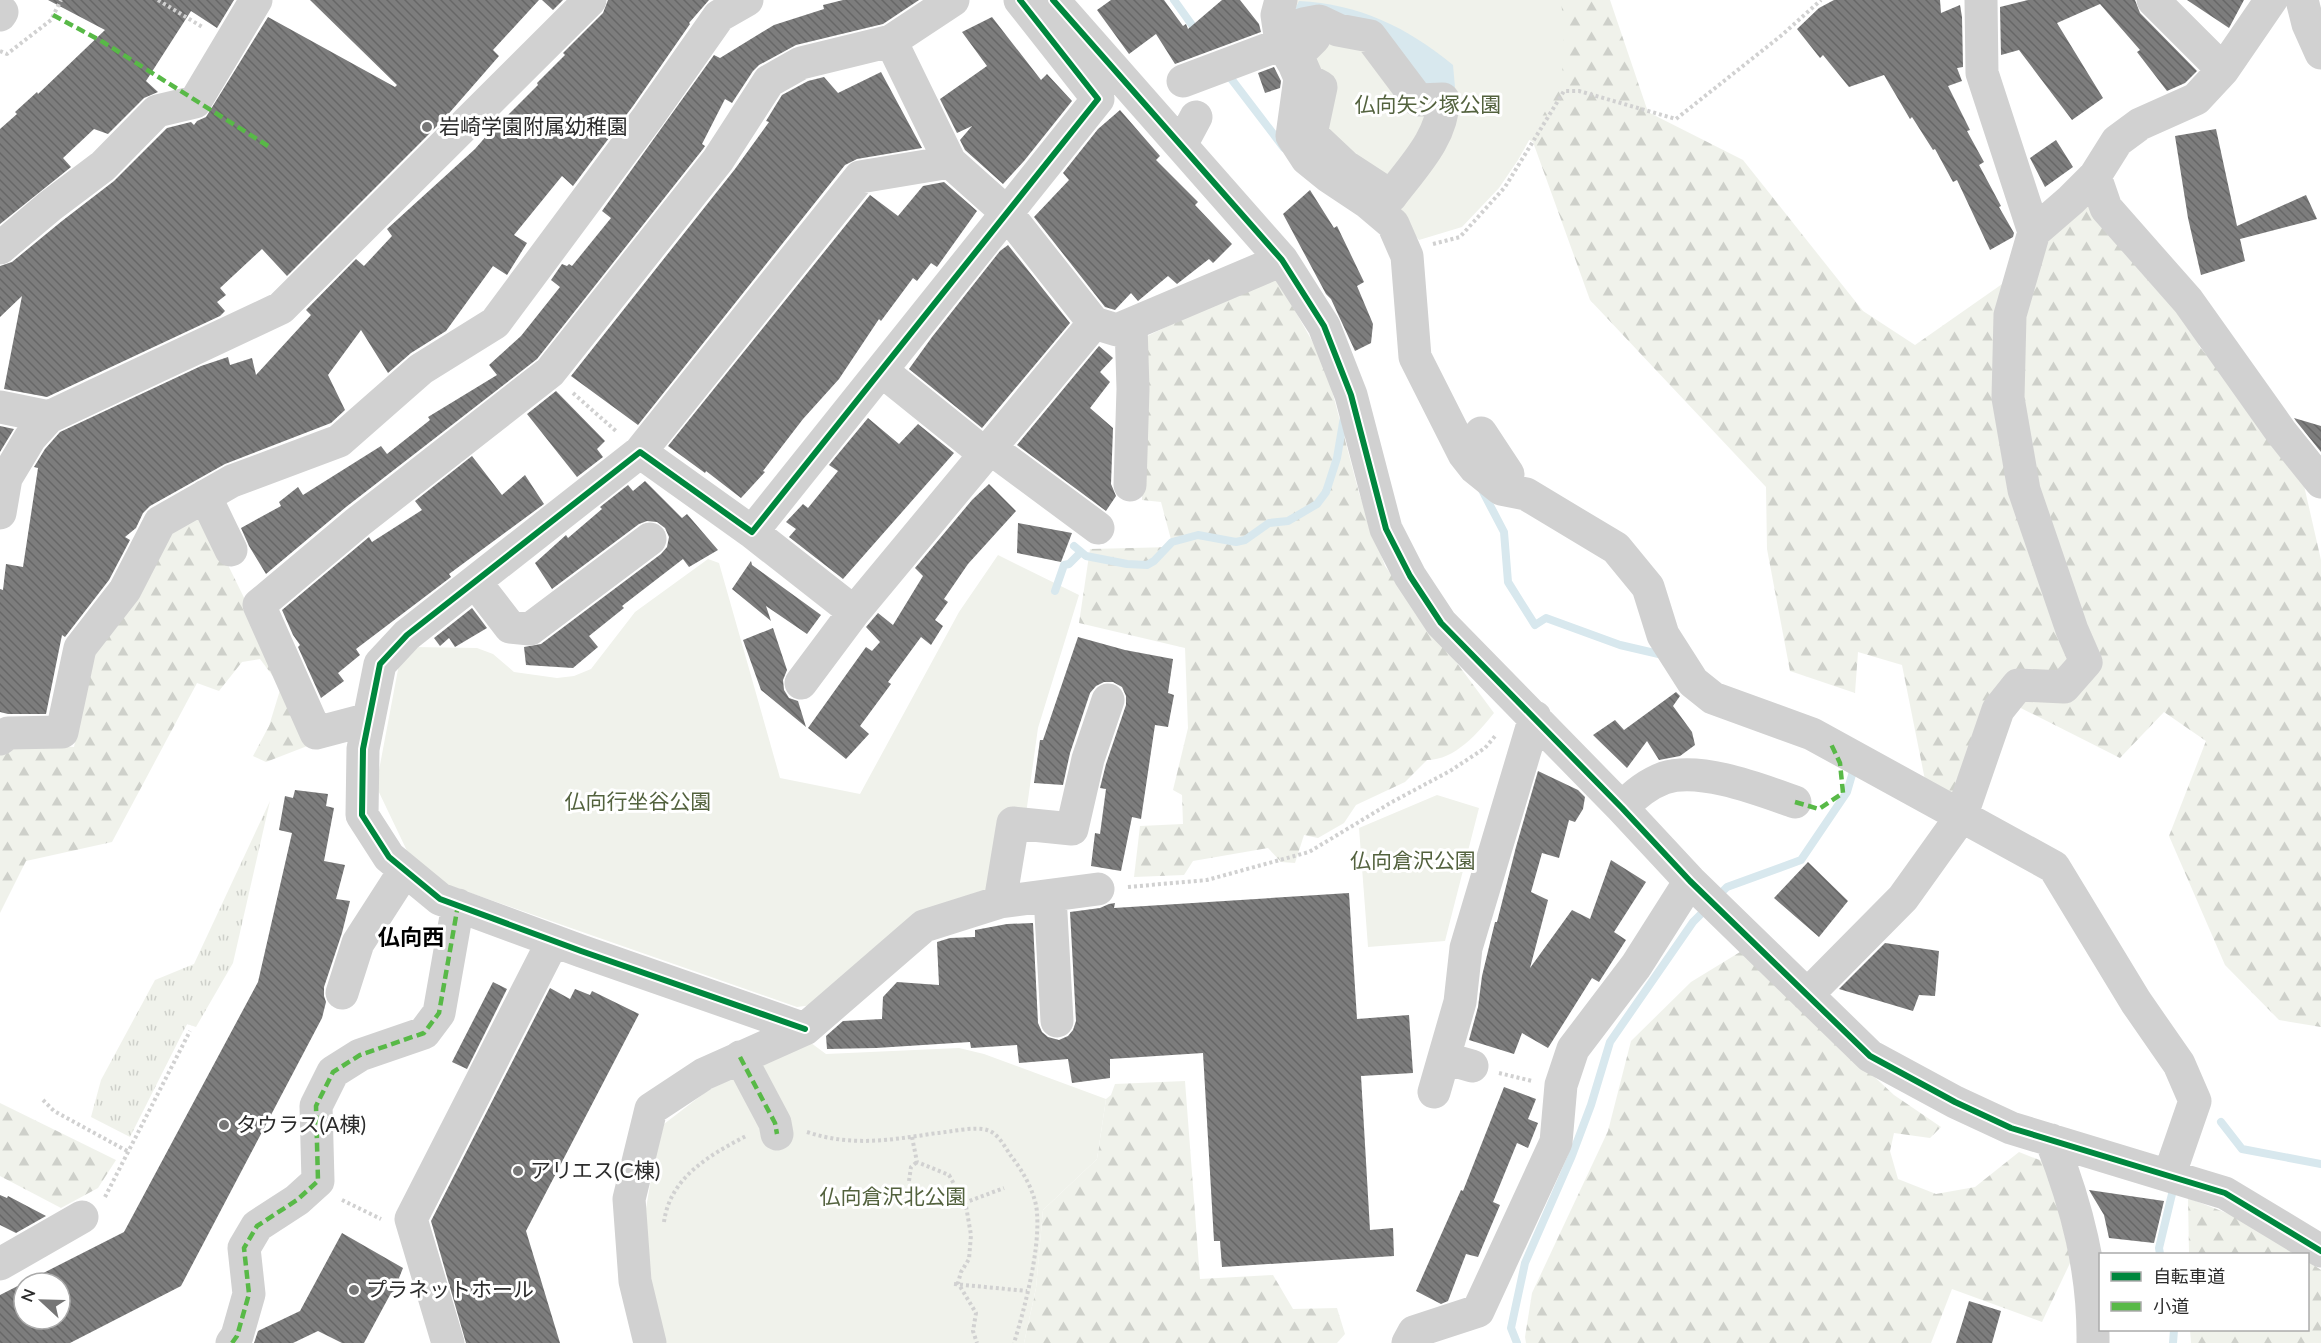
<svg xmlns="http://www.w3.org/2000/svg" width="2321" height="1343" font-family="Lato,'Noto Sans JP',sans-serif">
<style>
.grass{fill:url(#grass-tufts)}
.forest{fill:url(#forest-firs)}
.green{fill:#f0f2eb}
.water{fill:#d8e8ee}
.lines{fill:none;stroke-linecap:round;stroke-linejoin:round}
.stream{stroke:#d8e8ee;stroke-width:8}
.building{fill:url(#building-back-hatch);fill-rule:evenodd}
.path{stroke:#d1d1d1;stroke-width:4;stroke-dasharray:3 3;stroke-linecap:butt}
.minor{stroke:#d1d1d1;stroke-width:33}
.quiet{stroke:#58b947;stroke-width:4.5;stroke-dasharray:9 4.5;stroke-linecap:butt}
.cycleway-casing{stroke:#fff;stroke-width:10}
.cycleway{stroke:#00873e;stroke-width:6}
.poi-dot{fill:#767676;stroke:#fff;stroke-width:2}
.labels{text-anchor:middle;stroke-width:6;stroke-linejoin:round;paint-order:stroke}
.park-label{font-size:21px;fill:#53623e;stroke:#fff}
.poi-label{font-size:21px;fill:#2c2c2c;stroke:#fff;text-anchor:start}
.neighbourhood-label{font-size:22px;font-weight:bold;fill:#000;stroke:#fff}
</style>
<defs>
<pattern id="grass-tufts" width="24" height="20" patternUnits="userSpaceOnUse" patternTransform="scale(1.5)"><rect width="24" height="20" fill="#f0f2eb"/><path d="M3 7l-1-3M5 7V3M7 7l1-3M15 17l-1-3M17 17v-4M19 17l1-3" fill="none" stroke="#ced0ca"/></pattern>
<pattern id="forest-firs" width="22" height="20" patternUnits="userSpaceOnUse" patternTransform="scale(1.5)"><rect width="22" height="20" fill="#f0f2eb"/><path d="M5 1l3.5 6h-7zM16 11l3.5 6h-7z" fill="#ced0ca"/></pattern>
<pattern id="building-back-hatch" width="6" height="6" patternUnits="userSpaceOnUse" patternTransform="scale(1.5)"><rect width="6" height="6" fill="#7d7d7d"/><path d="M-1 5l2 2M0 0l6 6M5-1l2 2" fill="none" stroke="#676767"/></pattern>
</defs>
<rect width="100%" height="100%" fill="#fff"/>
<path class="grass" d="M270,801L233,963L196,1027L187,1024L130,1137L91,1117L101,1080L155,980L194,964Z"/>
<path class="forest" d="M1281,0H1610L1648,112L1743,160L1863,311L1915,345L2015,275L2084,176L2209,316L2199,346L2300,468L2321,560V1027L2279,1020L2225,965L2169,836L2206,741L2164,712L2120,758L2005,700L1981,791L1928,795L1902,665L1858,652L1855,693L1790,671L1767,549L1766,487L1590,300L1533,142L1424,78Z
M1275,275L1325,364L1359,493L1385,566L1494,713C1478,733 1455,760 1427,760L1405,782L1356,805L1344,823L1318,838L1304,835L1295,863L1281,862L1268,848L1193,861L1184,875L1134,877L1140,826L1183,824L1182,795L1173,790L1188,728L1185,648L1079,623L1090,549L1173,547L1161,502L1142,500L1143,338Z
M200,517L206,520L315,743L266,762L253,756L269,726L281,687L260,659L242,662L219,691L197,683L112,842L26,861L0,913V753L10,743L74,747L93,652L173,530Z
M1740,952L1894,1095L1941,1127L1930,1138L1894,1133L1890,1151L1898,1179L1936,1194L1975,1187L2019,1152L2047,1163L2071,1261L2042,1322L1952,1289L1931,1343H1526L1525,1337L1532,1293L1608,1131L1631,1041L1691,982Z
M1185,1081L1200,1279L1273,1275L1293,1309L1337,1308L1345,1334L1337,1343H1024L1036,1288L1043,1210L1097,1159L1106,1099L1111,1095L1115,1084Z
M0,1103L116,1160L98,1188L61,1208L0,1176Z
M2188,1198L2242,1219L2299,1254H2189Z
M2308,1261L2321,1270V1343H2191L2190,1330H2308Z"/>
<path class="green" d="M1272,0H1561L1564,31L1562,81L1518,160L1499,188L1462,227L1419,240L1387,202L1344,175Z
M998,555L1079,595L1038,728L1026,814L995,887L829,1003L797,1007L448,885L409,855L376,786L400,659L413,647L477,648L493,654L514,672L557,678L574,676L591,669L635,612L708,559L719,563L780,778L860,794L959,612Z
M1437,795L1479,808L1445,941L1368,947L1359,828Z
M807,1040L826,1054L959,1048L984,1054L1106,1099L1097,1159L1043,1210L1036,1288L1024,1343H659L641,1238L653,1167L664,1124L707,1091Z"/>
<path class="water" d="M1299,1C1359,4 1407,27 1453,65L1455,87L1443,99L1338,30L1295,9Z"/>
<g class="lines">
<path class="stream" d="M1174,0L1197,32
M1226,72L1284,148
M1482,490L1504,532L1508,582L1535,625L1546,618L1620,645L1663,655
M1074,546L1086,556L1127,564L1147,565L1154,561L1172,542L1198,535L1236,542L1245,540L1269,523L1288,521L1317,504L1326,492L1337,458L1344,417
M1055,591L1064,565L1069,564L1080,553
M1716,898L1727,887L1801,860L1847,792L1854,768
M2221,1122L2242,1149L2321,1164
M2160,1254L2159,1248L2172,1194
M1517,1343L1511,1328L1525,1263L1571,1158L1591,1105L1610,1042L1693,922L1707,908
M2173,1343L2174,1330"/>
</g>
<path class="building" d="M48,0H234L217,28L191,11L146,81L158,92L144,98L108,134L94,129L63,158L71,167L0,224V129L17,114L15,112L37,92L38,94L105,30Z
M310,0H539L493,50L499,56L444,119L287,276L262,249L220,288L226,295L217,302L225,311L220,316L47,397L4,389L22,296L0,317V266L12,262L62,221L114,181L167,128L191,122L194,125L197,121L206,117L268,17L395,87L397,85Z
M542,0H563L553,10Z
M608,0H709L689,23L690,24L633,106L573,186L562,176L514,235L527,243L507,275L493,266L446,331L411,353L388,373L361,330L328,375L345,410L331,423L225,464L150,506L143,513L136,528L125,537L130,540L109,580L65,637L62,635L46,714H8L0,712V589L3,590L6,564L23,567L38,468L34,467L45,449L60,432L201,366L228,357L230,365L252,358L256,375L311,315L306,310L356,259L364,266L392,236L387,229L475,149L502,118L503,120L538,85L537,83L565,55L563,53L603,13Z
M843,0H919L883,24L796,45L759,65L753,71L732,103L725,99L702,144L705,146L703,149L537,359L346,507L266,574L249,546L241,528L281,506L279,502L298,487L303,495L381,446L387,454L430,420L428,417L497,375L489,365L521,336L560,287L551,280L562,264L567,266L569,264L572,266L611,218L602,211L714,55L720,58L774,25L824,9L823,5Z
M1111,0H1164L1183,26L1186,24L1188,29L1222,0H1240L1259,24L1261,32L1175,64L1156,34L1129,54L1097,10Z
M1834,0H1940L1941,13L1960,5L1962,17L1963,67L1957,68L1962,81L1948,86L1970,130L1967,131L1984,162L1979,165L2001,206L1999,207L2014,233L2013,237L1990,250L1957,180L1953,182L1935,149L1933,150L1912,117L1910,119L1884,75L1849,87L1823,55L1820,58L1797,29L1819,8Z
M2028,0H2135L2140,13L2197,71L2185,83L2167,91L2137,52L2140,50L2100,4L2057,23L2103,98L2072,120L2019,50L2001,55L2000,7Z
M2187,0H2244L2229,28Z
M992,17L1041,80L1047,74L1072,101L1024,161L1003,184L965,150L960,140L972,126L957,133L940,99L987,66L962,32Z
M1274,67L1281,81L1280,88L1265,93L1258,73Z
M881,72L922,148L857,159L845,165L638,425L571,376L735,169L769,122L766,121L782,95L808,81L824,77L838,93Z
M1120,110L1160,156L1156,160L1198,202L1195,205L1232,244L1213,263L1209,259L1177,284L1168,276L1138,301L1131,293L1115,310L1105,307L1034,217L1069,180L1063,173L1098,129Z
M2216,129L2237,226L2306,195L2317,219L2240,239L2245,261L2201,275L2188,218L2175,136Z
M2056,140L2073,167L2045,187L2030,158Z
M944,182L977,211L937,267L931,263L917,281L913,278L881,321L879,319L839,379L803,419L763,471L765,472L741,498L706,471L705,473L668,446L870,195L898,216L923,186Z
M1310,190L1334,228L1337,226L1364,282L1357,286L1373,324L1371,343L1355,351L1331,299L1326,294L1283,214Z
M1008,245L1070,323L982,428L909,369L932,337L1000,251Z
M1099,346L1113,358L1100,372L1110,382L1090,408L1113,428L1111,484L1116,496L1106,511L1017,445Z
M556,391L605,441L597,449L603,457L577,477L527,414Z
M868,418L899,444L918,424L954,453L843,579L789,537L796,529L786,522L803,504L808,508L838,471L829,465Z
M2294,418L2321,426V452L2296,421Z
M0,426L14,429L0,452Z
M472,456L502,495L525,475L544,504L449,574L451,577L356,649L360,655L338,673L344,681L321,698L298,647L300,645L293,635L282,610L369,537L372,542L422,510L415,501Z
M645,481L682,518L687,514L718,550L689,567L683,559L622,606L624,608L589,636L598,647L573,668L526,665L524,647L541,644L661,554L667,547L669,537L665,528L657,522L647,521L639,524L552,589L535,563L566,535L568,538L602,509L600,507L628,485L633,491Z
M989,484L1016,511L968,564L944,599L948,602L935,620L943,626L931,645L921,637L888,682L891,684L860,726L869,734L846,759L808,728L866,647L872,651L880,642L866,627L878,613L893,625L923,576L915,568L972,500Z
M1018,523L1072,533L1061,562L1017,553Z
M751,561L752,565L821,615L807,634L766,606L771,621L732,589Z
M472,608L487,628L455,647L449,638L440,646L434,638Z
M773,628L787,670L783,680L784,690L789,698L798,701L806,727L761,690L743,640Z
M1078,637L1125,650L1173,659L1168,693L1174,695L1168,727L1155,725L1141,819L1132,817L1121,871L1091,866L1095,833L1100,834L1106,789L1100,788L1106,764L1126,705V696L1122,687L1113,682H1104L1096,686L1090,693L1070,753L1063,785L1034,783L1040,740H1043Z
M1676,692L1680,696L1673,706L1692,732L1695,745L1680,756L1659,760L1647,741L1627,768L1593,735L1615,720L1624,730Z
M1538,771L1578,790L1585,797L1583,809L1575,822L1569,820L1559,858L1542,853L1531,892L1548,900L1530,968L1572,910L1590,919L1611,860L1646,882L1614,932L1626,940L1599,982L1592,978L1548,1048L1522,1033L1514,1054L1469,1040L1478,1007L1482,976L1495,922H1497L1516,847Z
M295,790L328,794L326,806L334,808L324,861L345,865L336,899L350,901L342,933L324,987V996L326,1002L322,1018L181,1286L70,1343H0V1295L124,1232L258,982L292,833L279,830L285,796L293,798ZM24,1283H60V1319H24Z
M1808,862L1848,901L1819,937L1774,898Z
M1349,893L1357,1019L1409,1015L1413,1073L1361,1076L1370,1230L1393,1228L1394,1256L1222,1267L1220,1241H1214L1203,1053L1110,1059V1078L1072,1083L1068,1059L1019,1063L1017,1045L971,1048L970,1042L876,1048L827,1049L826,1036L843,1021L882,1019L883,997L897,982L939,985L937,942L950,938L975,937V930L1007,924L1033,923L1038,1023L1042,1032L1048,1037L1059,1040L1068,1036L1073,1030L1076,1021L1070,912L1100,908L1109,904L1115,903L1114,908Z
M1885,943L1939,951L1935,996L1919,995L1913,1011L1839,989Z
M493,982L507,989L467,1069L452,1062Z
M550,988L570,999L575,989L590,995L592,991L639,1014L526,1231L560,1343H466L431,1221Z
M1504,1087L1536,1099L1528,1119L1538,1123L1528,1148L1517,1143L1493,1202L1500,1205L1478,1257L1466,1254L1448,1301L1441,1304L1416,1291L1461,1190L1463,1191Z
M2089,1190L2164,1201L2154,1243L2109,1238L2104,1215Z
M0,1195L7,1198L8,1196L46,1216L16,1233L0,1225Z
M342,1233L403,1268L399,1278L402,1286L391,1293L364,1343H342L318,1331L293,1343H254L258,1331L300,1311Z
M1969,1301L2001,1311L1992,1343H1956Z"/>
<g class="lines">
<path class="path" d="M158,0L204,28
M0,51L7,54L51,20L61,0
M1433,244L1460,237L1505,187L1564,91H1579L1676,119L1782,35L1821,0
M573,393L617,432
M1128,887L1207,880L1309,852L1392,802L1450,771L1485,748L1496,735
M1499,1073L1532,1081
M43,1100L54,1111L129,1152
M807,1132C852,1147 891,1140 937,1133C950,1132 975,1126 987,1130C998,1133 1005,1147 1011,1156C1023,1171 1036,1194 1037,1213C1040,1250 1025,1307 1014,1343
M912,1137L917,1162L949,1175L966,1206L971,1235L969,1259L961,1272L958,1283L976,1313L973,1331L977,1343
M909,1181L911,1167L917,1162
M105,1197L190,1031
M342,1200L381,1219
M964,1203L1004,1188
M664,1222C670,1177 710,1155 746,1136
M954,1284L1027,1291"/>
<path class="minor" d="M1053,0L1282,260L1324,326L1351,395L1386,529L1410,576L1441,623L1622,808L1690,881L1870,1056L1955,1102L2011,1128L2225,1193L2321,1251
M1281,0L1277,15L1281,42L1294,64L1300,78L1292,136L1307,159L1328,176L1367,202L1393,224L1407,256L1415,357L1464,454L1475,468L1501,489L1526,494L1616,548L1648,587L1663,635L1693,682L1713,698L1812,734L2054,867L2136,1002L2179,1064L2195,1101L2169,1176
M2153,0L2223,70
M2302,0L2308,24L2321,53
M0,15L2,12
M1319,21L1338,30L1370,36L1418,100L1443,99C1444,136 1412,168 1391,196L1345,166L1311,134L1321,87L1308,80L1297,55L1314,38L1303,24Z
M891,41L950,162
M1183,81L1282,44
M1181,145L1196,117
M2095,176L2106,208L2188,301L2281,432L2321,482
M2034,232L2071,200L2095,176L2117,141L2140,124L2196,99L2223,70L2271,0
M0,248L50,206L103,166L157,111L195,102L256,0
M1094,323L1117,330L1282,260
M882,371L985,454
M0,407L49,417L281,308L590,0
M1481,433L1508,474L1496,484
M990,448L1098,528
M640,452L860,177L950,162L1006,212L1094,323L854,612L752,532
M1130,485L1133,389L1131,325
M205,496L231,550
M0,513L6,478L30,438L49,417
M476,583L510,627L530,629L650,539
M801,683L854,612
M369,719L316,733L259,605L358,522L550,372L718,160L769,81L801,63L891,41L953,0
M0,739L8,733L62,732L80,648L125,590L160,522L232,481L339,441L421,369L495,323L648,117L719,16L747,0
M1622,808C1633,796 1648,784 1664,778C1700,766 1761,790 1795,802
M1050,896L1057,1021
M1000,902L1013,823L1072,829L1088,759L1108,700
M342,993L358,943L405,870
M1807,995L1903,898L1961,817L1998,710L2018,685L2064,687L2086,662L2072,630L2024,490L2008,398L2010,315L2034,232L1982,73L1981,0
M805,1029L581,951L440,899L389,857L362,815L363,749L380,664L407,635L640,452L752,532L1098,99L1020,0
M740,1057L775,1123L777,1134
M1444,1058L1472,1066
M1434,1092L1460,1002L1466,948L1535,717
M2051,1140C2077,1206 2094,1271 2093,1343
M0,1264L82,1217
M232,1343L237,1336L249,1294L244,1248L257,1226L297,1200L318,1181L316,1106L333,1072L360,1055L424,1033L439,1013L458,905
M448,1343L411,1219L553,941
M650,1343L635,1281L629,1199L651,1109L704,1074L805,1029L924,926L1000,902L1098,889
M1408,1343L1414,1332L1478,1311L1556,1142L1561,1085L1573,1049L1636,966L1690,881"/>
<path class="quiet" d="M53,15L103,42L268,146
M1795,802L1819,809L1843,793L1840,763L1831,744
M740,1057L775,1123L777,1134
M232,1343L237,1336L249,1294L244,1248L257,1226L297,1200L318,1181L316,1106L333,1072L360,1055L424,1033L439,1013L458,905"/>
<defs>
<path id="cycleway" d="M1053,0L1282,260L1324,326L1351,395L1386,529L1410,576L1441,623L1622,808L1690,881L1870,1056L1955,1102L2011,1128L2225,1193L2321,1251
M805,1029L581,951L440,899L389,857L362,815L363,749L380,664L407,635L640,452L752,532L1098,99L1020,0"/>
</defs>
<use href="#cycleway" class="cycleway-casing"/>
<use href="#cycleway" class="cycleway"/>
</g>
<g class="poi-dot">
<circle cx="427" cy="127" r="6"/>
<circle cx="224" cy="1125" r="6"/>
<circle cx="518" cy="1171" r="6"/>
<circle cx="354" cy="1290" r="6"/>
</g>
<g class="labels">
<g class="park-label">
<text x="1428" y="112">仏向矢シ塚公園</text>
<text x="638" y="809">仏向行坐谷公園</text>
<text x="1413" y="868">仏向倉沢公園</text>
<text x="893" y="1204">仏向倉沢北公園</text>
</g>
<g class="poi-label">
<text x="439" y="134">岩崎学園附属幼稚園</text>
<text x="236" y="1132">タウラス(A棟)</text>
<text x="530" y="1178">アリエス(C棟)</text>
<text x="366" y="1297">プラネットホール</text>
</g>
<g class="neighbourhood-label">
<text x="411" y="945">仏向西</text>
</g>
</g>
<rect x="2099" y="1253" width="210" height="78" fill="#ffffff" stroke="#ababab" stroke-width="1.5"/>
<rect x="2111" y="1272" width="30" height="9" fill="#00873e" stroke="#ababab" stroke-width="1.5"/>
<text x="2153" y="1283" font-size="18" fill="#2c2c2c">自転車道</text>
<rect x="2111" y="1302" width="30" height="9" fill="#58b947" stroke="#ababab" stroke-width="1.5"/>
<text x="2153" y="1313" font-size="18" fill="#2c2c2c">小道</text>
<g transform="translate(42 1301) rotate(292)"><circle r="28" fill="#ffffff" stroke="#ababab" stroke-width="1.5"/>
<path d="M0-4.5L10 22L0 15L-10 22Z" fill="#767676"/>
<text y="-9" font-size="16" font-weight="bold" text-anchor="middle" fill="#2c2c2c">N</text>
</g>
</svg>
